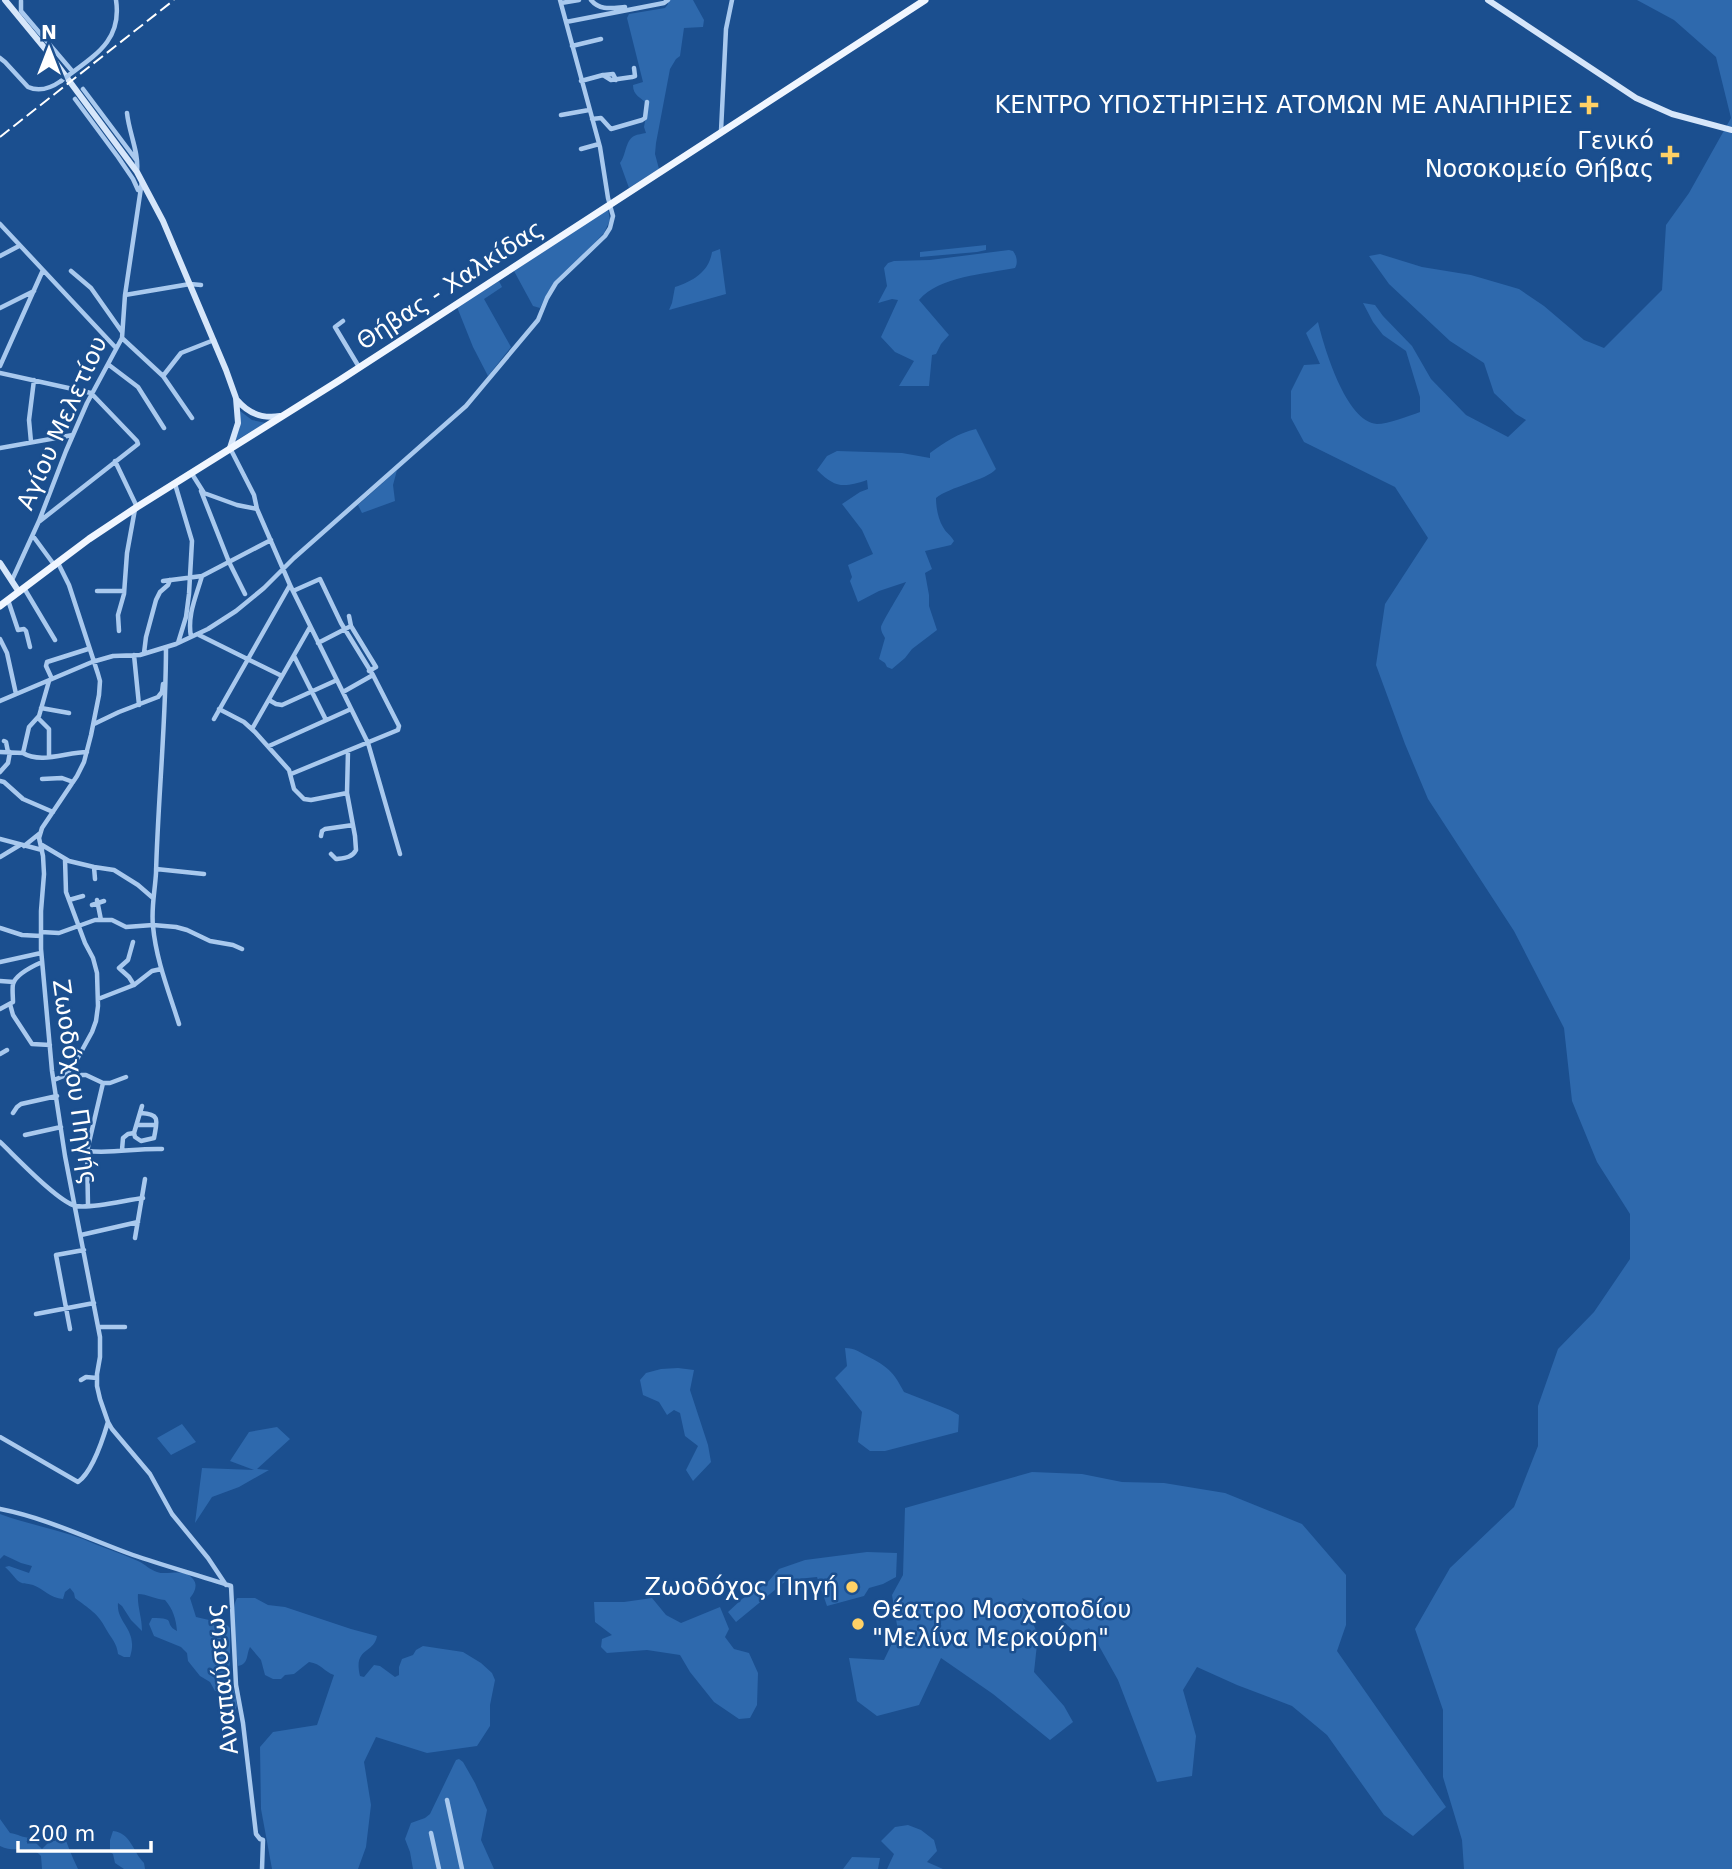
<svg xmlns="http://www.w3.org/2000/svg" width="1732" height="1869" font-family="'DejaVu Sans',sans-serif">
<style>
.green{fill:#2e69ad}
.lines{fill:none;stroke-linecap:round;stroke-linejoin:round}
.street{stroke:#a9c9ee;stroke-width:4.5}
.secondary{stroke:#d6e6fa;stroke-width:6}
.primary{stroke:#f0f6ff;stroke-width:7}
.rail{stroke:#fff;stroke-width:2;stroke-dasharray:12 5;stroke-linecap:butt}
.street-bridge{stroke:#a9c9ee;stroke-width:4.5}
.poi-dot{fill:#ffd166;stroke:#1b4f8f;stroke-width:2.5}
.labels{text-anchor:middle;stroke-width:5;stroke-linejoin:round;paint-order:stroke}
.poi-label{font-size:24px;fill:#fff;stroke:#1b4f8f;text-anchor:end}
.street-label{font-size:24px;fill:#fff;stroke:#1b4f8f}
</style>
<rect width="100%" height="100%" fill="#1b4f8f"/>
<path class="green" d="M668,0H693L704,20L703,27L684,28L680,56L676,59L670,69L656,143L655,154L659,169L629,188L620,163C626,156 625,141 634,136C638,134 642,134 646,133L644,127L648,105C641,97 633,96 633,85L643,82L627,18L629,14L665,8L668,4Z
M1637,0H1732V1869H1464L1462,1840L1443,1777V1710L1415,1629L1450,1568L1514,1507L1538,1446V1406L1558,1349L1594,1312L1630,1259V1214L1597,1162L1572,1101L1564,1028L1514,931L1428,799L1405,744L1376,665L1385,604L1428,538L1395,487L1304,442L1291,418V391L1304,365L1320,364L1306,333L1318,322C1324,347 1346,422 1377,424C1388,424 1409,416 1420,412V397L1406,351L1383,335L1373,322L1363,303L1375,305L1383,316L1412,346L1431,379L1466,415L1508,437L1526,420L1516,414L1494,393L1484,363L1450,341L1389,284L1369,256L1380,254L1422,267L1471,275L1519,289L1544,306L1584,340L1604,348L1662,290L1666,225L1689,193L1731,118L1716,57L1674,20Z
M608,209L610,220L604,233L548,292L540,308L533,306L514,271Z
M986,245V250L977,252L920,257V252Z
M720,249L726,294L669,310L672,303L675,287C693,281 709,272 712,252Z
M1009,250L1013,251C1017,256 1018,263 1015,268C986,274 939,276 919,300L949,335L941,344L936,354L932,355L929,386H899L914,361L895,352L881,337L898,300L892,299L878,303L887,286L884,268L888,263L894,261L930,260Z
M499,281L502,287L484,299L511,347L488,376L473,347L457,307Z
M240,411L252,420L266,423L235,441L240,427Z
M976,429L996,469C987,480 949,487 936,498C936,507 938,519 943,527C946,533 951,535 954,541L951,545L925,551L932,569L925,573L929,595V606L937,630L912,649L905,658L892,669L887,667L885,663L879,659L885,638C883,634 881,632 881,627C882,622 902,590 906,582L879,591L858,602L850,581L852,577L848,565L873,554L862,530L842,504L860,492L868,489L867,480C843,488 835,488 817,470L827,456L837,451L902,453L930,458V453C945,442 958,433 976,429Z
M397,470L393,485L395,501L362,513L358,505Z
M845,1348C855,1348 859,1352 867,1356C888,1367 893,1371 904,1392L950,1410L959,1415L958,1432L885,1451H870L858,1442L862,1412L835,1378L847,1366Z
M678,1368L694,1370L690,1390L708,1445L711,1462L693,1481L686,1470L698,1446L685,1436L680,1413L674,1410L667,1415L659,1402L643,1395L640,1380L646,1373L661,1369Z
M182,1424L196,1442L171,1455L157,1438Z
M277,1427L290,1439L257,1469L269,1470L239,1487L212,1497L195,1523L202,1468L254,1470L230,1461L249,1432Z
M1032,1472L1082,1474L1122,1482L1164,1483L1225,1493L1302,1524L1346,1575V1625L1337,1651L1446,1807L1413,1836L1384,1815L1327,1735L1292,1706L1237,1685L1197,1667L1183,1690L1196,1736L1192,1776L1157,1782L1118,1680L1089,1628L1078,1635L1056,1615L1022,1598L1038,1635L1034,1672L1064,1706L1073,1722L1050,1740L993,1694L941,1658L919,1705L877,1716L857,1701L849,1658L884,1660L898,1631L892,1595L903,1575L905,1508Z
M0,1514C27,1524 56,1529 83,1539C101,1547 120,1553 138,1561C145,1564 150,1570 157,1572C168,1576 184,1567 193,1579C198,1585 195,1592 190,1598L196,1617L209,1620L212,1618V1612H216L220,1617L221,1623H225L230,1628V1664L227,1676L234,1690L237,1705L235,1711L230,1709L224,1693L227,1687L226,1682L221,1687L220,1691H215L210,1682L200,1676L188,1661L187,1653L181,1647L154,1636L149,1624L152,1618C179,1618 162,1623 177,1631C176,1619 173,1609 165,1600C155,1599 147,1594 138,1594C137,1606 142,1617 142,1631L131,1620L122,1606L118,1603C116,1624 139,1629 130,1657H124L118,1654C117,1643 111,1638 106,1629C98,1613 89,1609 75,1598L74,1593L70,1588L65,1592L63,1599C50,1598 44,1589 33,1585C27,1583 22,1585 17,1580C13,1576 10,1571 5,1567L9,1566L29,1573L32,1566L21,1563L4,1555L0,1559Z
M867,1552L897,1553L896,1577L883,1584L869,1588L864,1596L827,1606L817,1577L787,1580L736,1622L728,1612L742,1599L767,1583L779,1569L805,1560Z
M237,1598H255L268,1605L285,1607L351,1629L377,1636C374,1654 353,1647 360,1676L364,1677L374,1665L380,1666L395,1677L399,1675V1667L402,1659L413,1655L416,1650L423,1646L463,1652L481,1663L492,1673L495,1680L490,1705V1726L477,1746L427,1753L376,1737L364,1762L371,1805L366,1847L358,1869H272L261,1809L260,1747L273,1732L317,1725L334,1675C323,1671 322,1664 309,1662L294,1674L285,1675L281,1679H273L265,1675L261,1660L250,1647C246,1655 249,1664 238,1666C236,1650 229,1612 237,1598Z
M652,1598L666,1615L681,1623L720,1607L729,1629L725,1637L734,1649L749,1653L758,1673L757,1705L750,1718L739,1719L714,1702L690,1672L680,1655L647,1650L607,1653L601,1647L602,1639L612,1635L595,1622L594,1602H624Z
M459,1759L463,1762L475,1783L487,1810L481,1840L494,1869H413L410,1852L405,1839L411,1823L425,1818L430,1814L454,1764L456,1760Z
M0,1819L10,1833C18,1834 23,1838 31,1838L42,1849L50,1841H55L58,1837L59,1832H63C67,1844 72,1857 78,1869H42L41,1856C28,1843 16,1854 0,1846Z
M908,1825L921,1830L934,1840L937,1851L927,1862L943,1869H887L894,1854L881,1841L895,1827Z
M113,1831C131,1833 133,1852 144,1863L145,1869H124L115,1863L113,1854L110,1852V1840Z
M852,1857L880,1858L878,1869H843Z"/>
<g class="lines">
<path class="street" d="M591,0C600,11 612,8 625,7
M21,1V11L73,72
M561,3L579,0
M566,22L664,3L668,0
M572,46L601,39
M0,58L5,62L28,87C39,92 51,88 61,81
M69,75C97,54 122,39 116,0
M604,75L613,74L616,80
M581,81L603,75L611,80L632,77L635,76L634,68
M83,89L137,161
M75,99L118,157L133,179L138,190
M127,113C129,133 139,152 137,171
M561,115L589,110
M592,119L601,118L611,129L642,120L645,118L647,102
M721,131L726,29L732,0
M581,149L599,144
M0,224L43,270L0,366
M0,256L19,246
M43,270L116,348
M71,271L91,288L122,332
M125,295L190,284L201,285
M0,308L34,291
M343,321L335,327L359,367
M122,338L163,376L192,418
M109,365L138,387L164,428
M0,373L91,393L137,441L138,444L40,521
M163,376L181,353L214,340
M31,442L29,420L34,380
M0,448L73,435
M230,448L254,495L257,509L290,585L368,743L400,854
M115,461L137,507
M192,474L204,493L237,505L257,509
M175,484L192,541L189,594L186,617L178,643
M201,491L229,562L245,594
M33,536L55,566
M58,563L69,585L98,674L100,681L99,695L91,735L84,762L77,776L42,828L39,838L43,856L44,874L41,911V949L52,1071L65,1156L100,1337V1357L97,1374V1386L100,1399L108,1422L112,1429L150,1474L172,1514L208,1558L226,1585
M12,580L39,521L66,451L87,403L122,338L125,295L142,181
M163,581L202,576L271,540
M24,588L55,640
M97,591H124
M293,591L320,579L341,623L373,675L343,692
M8,600L18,630L24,629L26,631L30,647
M349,616L351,626L376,667L369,671
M119,631L118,615L124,594L127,553L135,509
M199,635L282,676
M191,637C187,615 196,597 202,576
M0,639L7,653L16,694
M318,643L351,626
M166,648C166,723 158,798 156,873C155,891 151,908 153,926C156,960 169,992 179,1024
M144,653L146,637L156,600L160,592L168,585L170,580
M134,655L139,705
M294,656L326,720
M52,679L46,666L47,662L88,649
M269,700L276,704L282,705L337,680
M0,701L92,662L113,656L140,655L176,644L208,629L236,611L264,588L294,558L466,406L538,320L547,298L556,283L605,236L610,228L613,216L608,198L600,147L560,0
M41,708L69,713
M219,709L244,722L255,732L289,770L294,789L304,799L311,800L347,793
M38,718L49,729V757
M214,719L290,585
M94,724L119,712L158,697L162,692L163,684
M252,729L310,627
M4,741L6,742L8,752
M269,746L351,709
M0,752L23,753L29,727L39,716L49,681
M23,753C41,764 67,752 87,752
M0,772L8,763L10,752
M291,774L398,730L399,726L373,675
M42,779L62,778L73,782
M0,781L4,782L23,799L53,812
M321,836L322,831L325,829L353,825
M0,839L42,850
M42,845L69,861L94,867L114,870L138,885L153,898
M24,846L39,834
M331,854L336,859C344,858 352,858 356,850L355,836L347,793L348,751
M0,857L20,845
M65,859L66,892L85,943L93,958L97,973L98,1006L96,1021L92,1032L75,1063L66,1075
M94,867L95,879
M156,869L204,874
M69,900L83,896
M97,900L101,920
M92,905L104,901
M0,928L22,935L41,936
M41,932L59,933L95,920H112L126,927L153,925L176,927L187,930L210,941L233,945L242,949
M133,942L128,960L119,968L129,977L134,985
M0,962L41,953
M0,981L14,982
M98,999L134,985L152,971L161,969
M10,1004L13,1015L32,1044L50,1045
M0,1009L13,1002C13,997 12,989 13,984C16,974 33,966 42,962
M0,1054L7,1050
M54,1080L66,1075H86L103,1083L87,1151L88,1206
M103,1083H110L126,1077
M13,1113L17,1107L21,1104L57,1096
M137,1125H156
M134,1133L135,1137L141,1141L154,1138C157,1121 161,1114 141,1113
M25,1135L61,1127
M0,1142C15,1156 58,1202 76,1206C91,1209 126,1200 143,1198
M122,1150L123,1138L128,1134L134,1133L142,1106
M87,1151C112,1154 137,1148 162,1149
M81,1235L138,1222
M135,1238L145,1179
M36,1314L94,1303
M99,1327H125
M70,1329L56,1255L84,1250
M81,1380L86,1377L97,1378
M0,1437L78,1482C92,1472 103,1439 108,1422
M0,1509C46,1518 89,1539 133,1555C165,1566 198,1575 231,1586L236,1685L243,1723L256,1834L260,1839L263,1840L262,1869
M447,1800L462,1869
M431,1833L439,1869"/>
<path class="secondary" d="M5,0L47,51L137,172L163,221L226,370L236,398L238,423L230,448
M1488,0L1636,98L1672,114L1732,130
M237,400C248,413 263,419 280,416
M0,563L19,592"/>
<path class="primary" d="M0,606L89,539L137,507L340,380L925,0"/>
<path class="rail" d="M0,137L174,0"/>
<path class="street-bridge" d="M61,81L69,75"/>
</g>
<g class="poi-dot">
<path d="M1585.5 94.5h7v7h7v7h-7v7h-7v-7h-7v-7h7z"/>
<path d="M1666.5 144.5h7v7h7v7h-7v7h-7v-7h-7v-7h7z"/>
<circle cx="852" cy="1587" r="7"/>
<circle cx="858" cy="1624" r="7"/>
</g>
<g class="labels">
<g class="poi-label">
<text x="1573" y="113">ΚΕΝΤΡΟ ΥΠΟΣΤΗΡΙΞΗΣ ΑΤΟΜΩΝ ΜΕ ΑΝΑΠΗΡΙΕΣ</text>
<text x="1654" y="149">Γενικό<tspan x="1654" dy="28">Νοσοκομείο Θήβας</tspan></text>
<text x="838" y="1595">Ζωοδόχος Πηγή</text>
<text x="872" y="1618" text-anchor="start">Θέατρο Μοσχοποδίου<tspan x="872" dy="28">"Μελίνα Μερκούρη"</tspan></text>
</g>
<g class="street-label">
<text transform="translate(450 285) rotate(-33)" y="8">Θήβας - Χαλκίδας</text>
<text transform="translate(62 423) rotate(-66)" y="8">Αγίου Μελετίου</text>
<text transform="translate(75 1082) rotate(82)" y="8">Ζωοδόχου Πηγής</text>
<text transform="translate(222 1679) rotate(-96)" y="8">Αναπαύσεως</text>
</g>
</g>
<g transform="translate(49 49)" stroke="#1b4f8f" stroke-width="5" paint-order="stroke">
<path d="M0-5L12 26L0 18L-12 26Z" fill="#ffffff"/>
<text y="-10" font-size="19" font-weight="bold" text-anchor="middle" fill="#ffffff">N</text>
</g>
<path d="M18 1841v10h133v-10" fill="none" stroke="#ffffff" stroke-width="3.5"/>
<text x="28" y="1841" font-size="21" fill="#ffffff" stroke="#1b4f8f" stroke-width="5" paint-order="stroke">200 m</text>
</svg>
